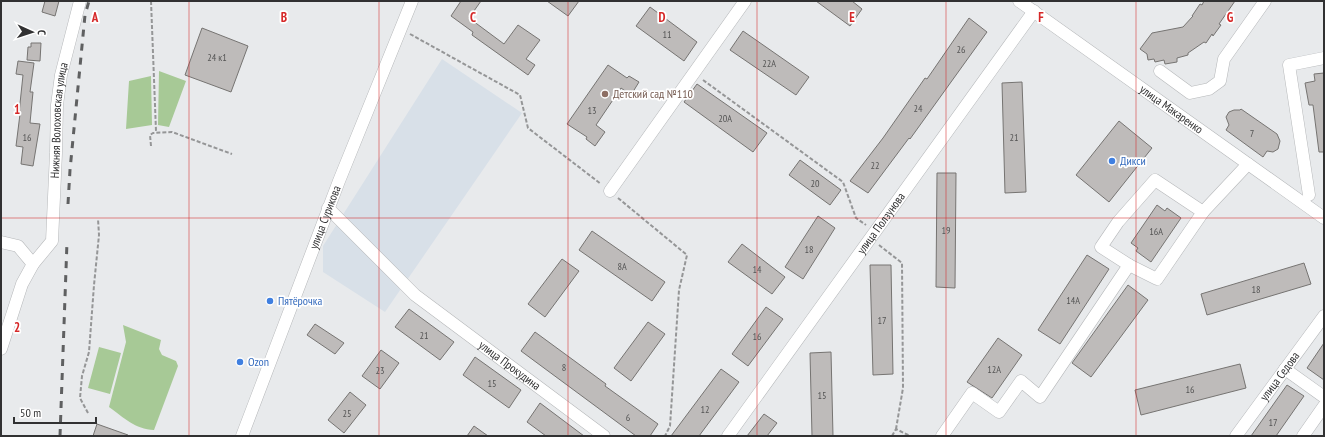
<svg xmlns="http://www.w3.org/2000/svg" width="1325" height="437" font-family="'PT Sans Narrow',sans-serif">
<style>
.built{fill:#d8e0e8}
.green{fill:#a7c996}
.building{fill:#bebbba;stroke:#767472}
.lines{fill:none;stroke-linecap:round;stroke-linejoin:round}
.minor-casing{stroke:#b6b8ba;stroke-width:13}
.path{stroke:#959697;stroke-width:2;stroke-dasharray:4 2;stroke-linecap:butt}
.minor{stroke:#fff;stroke-width:12}
.rail{stroke:#5f6061;stroke-width:3;stroke-dasharray:7 7;stroke-linecap:butt}
.grid{fill:none;stroke:#d62828;stroke-width:1;stroke-opacity:0.55}
.education-dot{fill:#8d6e63;stroke:#fff;stroke-width:1.5}
.shop-dot{fill:#3f7fe0;stroke:#fff;stroke-width:1.5}
.labels{text-anchor:middle;stroke-width:3.5;stroke-linejoin:round;paint-order:stroke}
.number-label{font-size:10px;fill:#545454}
.education-label{font-size:12px;fill:#785e54;stroke:#fff;text-anchor:start}
.street-label{font-size:12px;fill:#313132;stroke:#fff}
.shop-label{font-size:12px;fill:#366cbe;stroke:#fff;text-anchor:start}
.grid-label{font-size:13px;text-anchor:middle;font-weight:bold;fill:#d62828;stroke:#fff;stroke-width:3.5;stroke-linejoin:round;paint-order:stroke}
</style>
<rect width="100%" height="100%" fill="#e8eaec"/>
<path class="built" d="M442,59L522,113L385,312L323,272V246Z"/>
<path class="green" d="M159,71L186,81L169,127L158,125Z
M151,76L152,125L126,129L129,81Z
M123,325L161,340L159,349L162,355L176,361L178,366L154,430C135,429 124,418 109,407L126,342Z
M99,347L121,353L110,394L88,388Z"/>
<path class="building" d="M45,1H59L55,16L42,12Z
M461,1H481L469,18L504,44L518,25L540,40L526,59L535,65L528,75L472,35L473,32L451,16Z
M547,1H579L568,16Z
M816,1H852L862,9L850,26Z
M1204,1H1235L1219,24L1221,25L1213,36L1212,34L1206,43L1204,42L1188,53V55L1177,58V62L1165,64L1164,60L1155,62L1154,59L1148,60L1147,54L1140,49L1152,33L1183,27L1193,16H1192L1200,4L1202,5Z
M650,7L697,42L684,61L636,26Z
M969,18L987,32L910,139L909,138L868,193L850,181L883,138L925,78L927,79Z
M202,28L248,46L231,92L185,75Z
M743,31L809,77L796,95L730,50Z
M31,43H41L40,61L27,60L28,47H31Z
M18,61L34,63L30,92H33L30,123L40,124L33,166L21,164L23,147L16,146L20,114L19,113L23,75L16,74Z
M608,65L627,78L629,76L639,82L631,95L621,88L596,125L605,132L595,146L586,139L587,137L567,124Z
M1324,73V152H1319L1313,105H1309L1305,83L1315,81L1314,74Z
M1022,82L1026,192L1005,193L1002,83Z
M697,84L767,133L753,152L684,102Z
M1241,109L1277,134L1280,141L1278,149L1273,152L1267,151L1263,157L1226,130L1229,125L1226,117L1229,112L1234,110H1240Z
M1119,121L1152,148L1109,202L1076,175Z
M800,160L841,190L830,205L789,175Z
M937,173H956L955,288L936,287Z
M1157,205L1165,211L1167,208L1181,218L1151,262L1136,251L1138,248L1131,243Z
M818,216L835,228L803,279L785,267Z
M592,231L665,282L652,301L579,250Z
M742,244L785,277L772,294L728,262Z
M1087,255L1109,269L1060,344L1038,330Z
M562,259L579,271L545,317L528,304Z
M1304,263L1311,284L1207,315L1201,294Z
M870,265H891L893,374L873,375Z
M1128,285L1148,300L1091,377L1072,363Z
M766,307L783,319L748,366L732,354Z
M409,309L454,342L440,360L395,327Z
M648,322L665,334L631,381L614,368Z
M315,324L344,343L335,354L307,335Z
M535,332L606,384L605,386L658,424L650,436H636L521,351Z
M998,338L1022,355L992,398L967,382Z
M1324,343V380L1307,368Z
M381,350L399,363L380,389L362,376Z
M831,352L833,436H812L810,353Z
M475,357L521,390L509,408L463,375Z
M1240,364L1246,388L1141,415L1135,390Z
M721,369L739,382L699,436H671Z
M1287,385L1304,396L1276,436H1251Z
M350,392L366,405L344,433L328,420Z
M540,403L584,436H546L527,422Z
M764,414L777,423L767,436H747Z
M97,424L128,435L127,436H93Z
M474,426L488,436H467Z"/>
<g class="lines">
<defs>
<g id="minor">
<path id="s1" d="M1019,1L1324,218"/>
<path d="M1160,71L1190,93L1209,89L1220,81L1224,59L1265,1"/>
<path d="M1155,180L1203,212L1157,279L1129,265L1101,247L1118,222Z"/>
<path d="M610,191L745,1"/>
<path d="M1309,195L1289,65L1324,58"/>
<path id="s2" d="M328,208L415,295L604,436"/>
<path d="M1203,212L1248,164"/>
<path d="M1,242L18,246L33,264"/>
<path id="s3" d="M1,349L22,284L33,264L52,241L56,153L57,105L61,75L80,1"/>
<path d="M1285,369L1324,397"/>
<path id="s4" d="M242,436L339,181L412,1"/>
<path id="s5" d="M728,436L1034,11"/>
<path d="M942,436L972,393L999,412L1021,381L1040,397L1129,265"/>
<path id="s6" d="M1236,436L1324,316"/>
<path d="M1303,436L1324,406"/>
</g>
</defs>
<use href="#minor" class="minor-casing"/>
<path class="path" d="M151,1L156,131
M410,34L520,95L528,128L601,184
M703,80L843,182L856,218L866,225
M151,146L150,135L153,133L172,132L232,154
M618,198L687,255L679,290L670,426L665,436
M879,245L902,263L903,388L896,429
M88,413L80,398L82,376L89,352L94,285L99,235L98,219
M892,436L896,429L910,436"/>
<use href="#minor" class="minor"/>
<path class="rail" d="M68,204L70,170L85,15L89,1
M60,436L67,242"/>
</g>
<path class="grid" d="M189,1V436M379,1V436M568,1V436M757,1V436M946,1V436M1136,1V436M1,218H1324"/>
<circle class="education-dot" cx="605" cy="94" r="4"/>
<g class="shop-dot">
<circle cx="1112" cy="161" r="4"/>
<circle cx="270" cy="301" r="4"/>
<circle cx="240" cy="362" r="4"/>
</g>
<g class="labels">
<g class="number-label">
<text x="667" y="38">11</text>
<text x="961" y="53">26</text>
<text x="217" y="61">24 к1</text>
<text x="769" y="67">22А</text>
<text x="918" y="112">24</text>
<text x="592" y="114">13</text>
<text x="725" y="122">20А</text>
<text x="1252" y="137">7</text>
<text x="27" y="141">16</text>
<text x="1014" y="141">21</text>
<text x="875" y="169">22</text>
<text x="815" y="187">20</text>
<text x="946" y="234">19</text>
<text x="1156" y="235">16А</text>
<text x="809" y="253">18</text>
<text x="622" y="270">8А</text>
<text x="757" y="273">14</text>
<text x="1256" y="293">18</text>
<text x="1073" y="304">14А</text>
<text x="882" y="324">17</text>
<text x="424" y="339">21</text>
<text x="757" y="340">16</text>
<text x="564" y="371">8</text>
<text x="994" y="373">12А</text>
<text x="380" y="374">23</text>
<text x="492" y="387">15</text>
<text x="1190" y="393">16</text>
<text x="822" y="399">15</text>
<text x="705" y="413">12</text>
<text x="347" y="417">25</text>
<text x="628" y="421">6</text>
<text x="1273" y="426">17</text>
</g>
<g class="education-label">
<text x="613" y="98">Детский сад №110</text>
</g>
<g class="street-label">
<text dy="4" stroke="none"><textPath href="#s1" startOffset="187">улица Макаренко</textPath></text>
<text dy="4" stroke="none"><textPath href="#s3" startOffset="242">Нижняя Волоховская улица</textPath></text>
<text dy="4" stroke="none"><textPath href="#s4" startOffset="234">улица Сурикова</textPath></text>
<text dy="4" stroke="none"><textPath href="#s5" startOffset="262">улица Ползунова</textPath></text>
<text dy="4" stroke="none"><textPath href="#s2" startOffset="241">улица Прокудина</textPath></text>
<text dy="4" stroke="none"><textPath href="#s6" startOffset="74">улица Седова</textPath></text>
</g>
<g class="shop-label">
<text x="1120" y="165">Дикси</text>
<text x="278" y="305">Пятёрочка</text>
<text x="248" y="366">Ozon</text>
</g>
</g>
<g class="grid-label">
<text x="95" y="22">A</text>
<text x="284" y="22">B</text>
<text x="473" y="22">C</text>
<text x="662" y="22">D</text>
<text x="852" y="22">E</text>
<text x="1041" y="22">F</text>
<text x="1230" y="22">G</text>
<text x="17" y="114">1</text>
<text x="17" y="332">2</text>
</g>
<rect width="1325" height="437" fill="none" stroke="#313132" stroke-width="4"/>
<g transform="translate(32 32) rotate(93)" stroke="#ffffff" stroke-width="3" paint-order="stroke">
<path d="M0-3L7 15L0 10L-7 15Z" fill="#313132"/>
<text y="-6" font-size="11" font-weight="bold" text-anchor="middle" fill="#313132">С</text>
</g>
<path d="M14 417v6h82v-6" fill="none" stroke="#313132" stroke-width="2"/>
<text x="20" y="417" font-size="12" fill="#313132" stroke="#ffffff" stroke-width="3" paint-order="stroke">50 m</text>
</svg>
